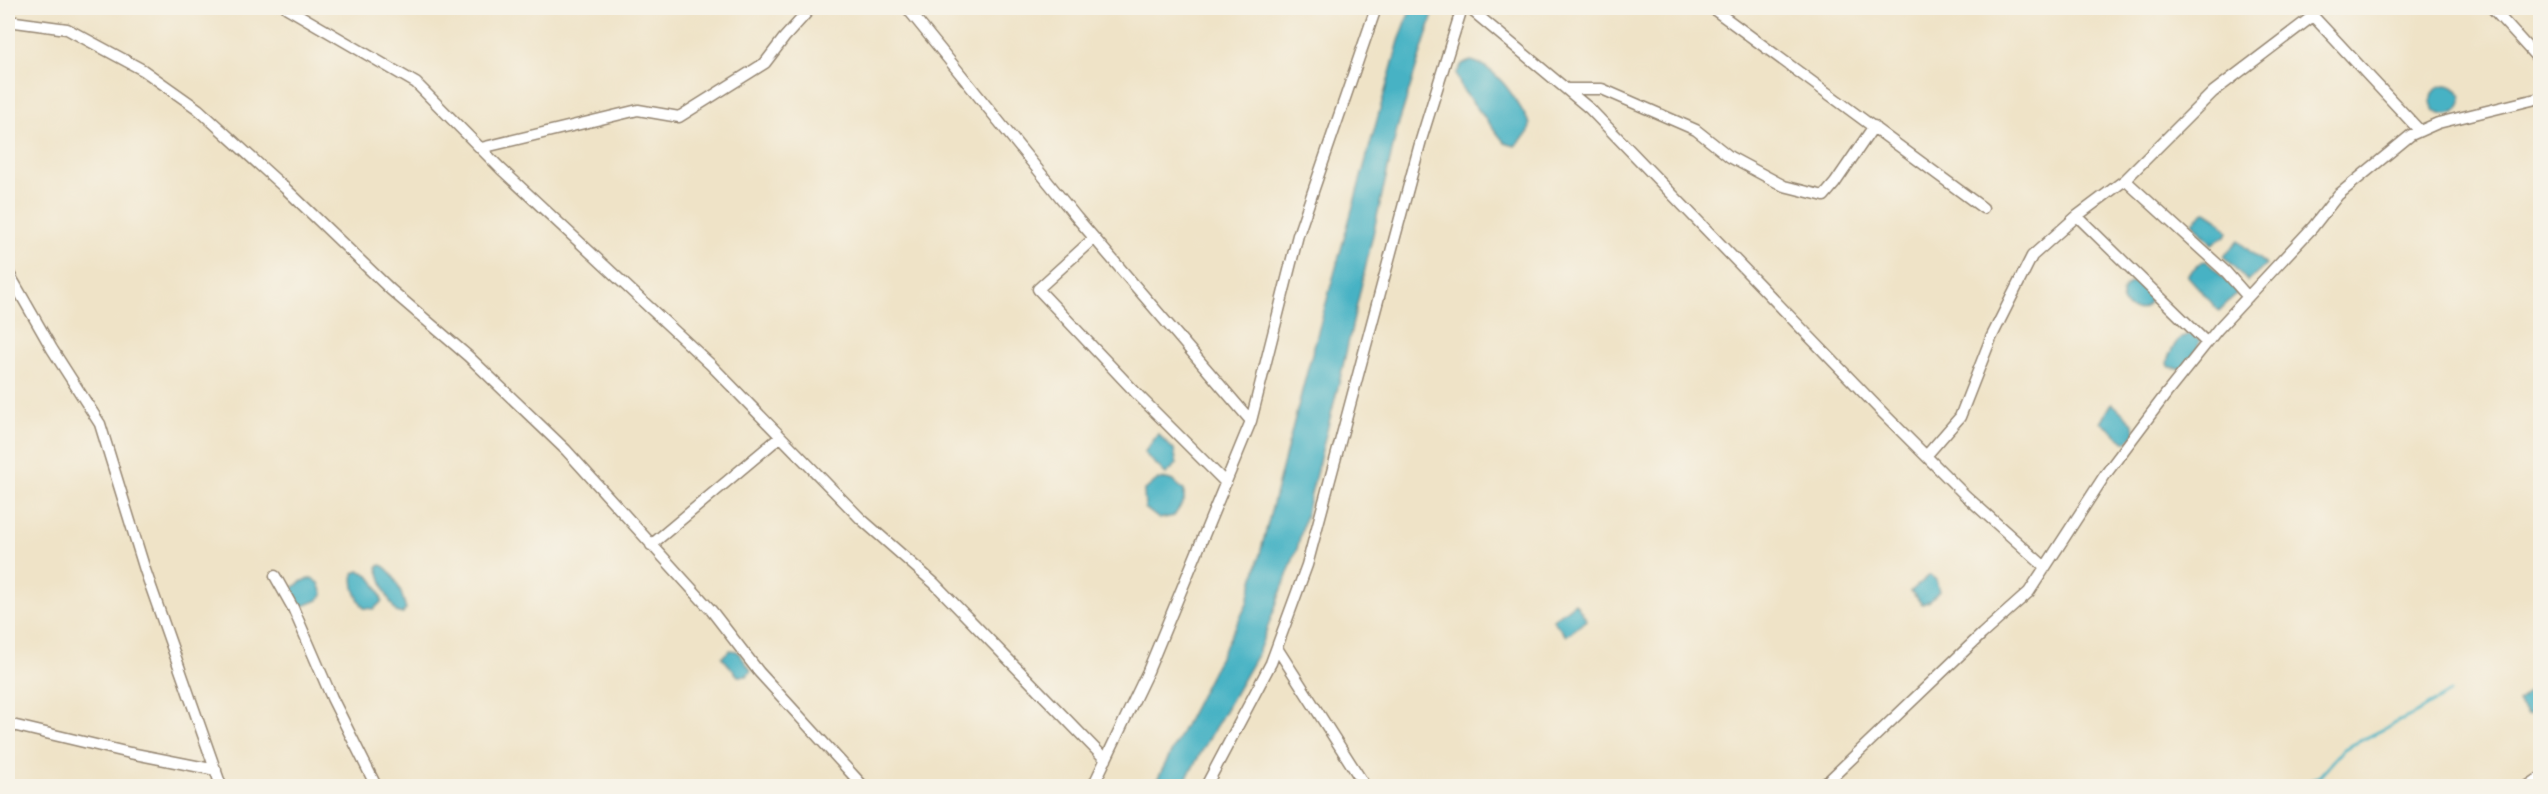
<svg xmlns="http://www.w3.org/2000/svg" width="2548" height="794" font-family="'IM FELL DW Pica',serif">
<style>
.water{fill:#46b2c4;stroke:#406e71;stroke-width:1.5}
.lines{fill:none;stroke-linecap:round;stroke-linejoin:round}
.stream{stroke:#46b2c4;stroke-width:3}
.minor-casing{stroke:#958672;stroke-width:13}
.minor{stroke:#fff;stroke-width:10}
</style>
<rect width="100%" height="100%" fill="#f7f3e8"/>
<filter id="ink" filterUnits="userSpaceOnUse"><feTurbulence type="fractalNoise" baseFrequency=".0167" numOctaves="2"/><feDisplacementMap in="SourceGraphic" scale="12" xChannelSelector="R" yChannelSelector="G"/><feConvolveMatrix kernelMatrix="1 2 1 2 8 2 1 2 1" color-interpolation-filters="sRGB"/></filter>
<filter id="wash" filterUnits="userSpaceOnUse"><feTurbulence type="fractalNoise" baseFrequency=".008" numOctaves="4" result="noise"/><feDisplacementMap in="SourceGraphic" scale="24" xChannelSelector="R" yChannelSelector="G"/><feGaussianBlur stdDeviation="1.35" result="paint"/><feColorMatrix in="noise" values="0 0 0 0 0 0 0 0 0 0 0 0 0 0 0 0 0 1.4 0 .05"/><feComposite in="paint" operator="in"/></filter>
<g filter="url(#wash)">
<rect width="100%" height="100%" fill="#efe3c7"/>
<path class="water" d="M1411,8H1435L1397,129L1340,379L1297,549L1258,653L1182,786H1151L1158,778L1247,604L1308,368L1399,41Z
M1471,61C1498,67 1517,101 1530,124L1529,132L1515,146L1505,143L1462,89L1456,74L1462,64Z
M2431 100a15 15 0 1 1 30 0a15 15 0 1 1-30 0Z
M2206,211L2217,218L2228,232L2226,236L2212,244L2193,222Z
M2238,241L2266,265L2248,282L2224,256Z
M2206,261L2238,292L2219,311L2187,275L2201,262Z
M2122 296a14 14 0 1 1 28 0a14 14 0 1 1-28 0Z
M2191,334L2200,341L2197,350L2183,369L2170,367L2167,364C2169,351 2177,337 2191,334Z
M2112,403L2134,424L2135,434L2126,442L2101,422Z
M1158,434L1174,450L1177,464L1166,474L1144,453Z
M1167,479L1173,481L1184,490V501L1174,516L1159,519L1145,508L1144,491L1157,480Z
M381,565C395,571 402,594 406,609L402,614L396,612L385,592L377,567Z
M359,571C371,572 379,590 382,601L374,609L364,608C356,597 351,586 354,573Z
M1930,575L1936,580L1939,591L1930,601L1922,604L1911,591Z
M312,578L319,583L323,594L318,600L299,608L290,591L300,582Z
M1575,603L1587,620L1566,636L1553,620Z
M730,650L737,651L751,670L747,676H738L722,657Z
M2531,689L2540,690V709L2527,715L2518,702Z"/>
<g class="lines">
<path class="stream" d="M2295,786L2318,778L2344,749L2416,713L2450,692"/>
</g>
</g>
<g filter="url(#ink)">
<g class="lines">
<defs>
<path id="minor" d="M287,8L416,83L501,169L710,364L860,518L934,583L1106,760
M907,8L1077,218L1251,421
M1469,8L1590,109L1884,414L1966,496L2045,567
M1712,8L1983,208
M2492,8L2540,61
M8,21L67,29L143,70L198,109L286,189L391,290L468,356L566,450L711,610L759,672L863,786
M1566,89H1602L1696,130L1730,157L1784,186L1824,196L1835,183L1874,126
M481,148L638,110L679,117L765,63L784,38L811,8
M2077,216L2125,180
M1094,238L1038,289L1137,394L1226,483
M8,272L52,349L100,424L145,570L221,786
M2248,297L2226,272L2125,180L2213,92L2313,16L2420,131
M1926,456L1960,417L1991,338L2032,256L2077,216L2207,343
M651,545L780,437
M275,576L293,608L332,698L376,786
M1277,648L1365,786
M8,724L130,753L216,770
M1093,786L1148,671L1251,421L1298,235L1376,8
M1206,786L1271,663L1307,565L1421,140L1462,8
M1823,786L1982,634L2029,592L2105,475L2166,394L2218,329L2313,227L2338,195L2411,135L2438,123L2540,98
M2528,786L2540,778"/>
</defs>
<use href="#minor" class="minor-casing"/>
<use href="#minor" class="minor"/>
</g>
</g>
<rect width="2548" height="794" fill="none" stroke="#f7f3e8" stroke-width="30"/>
</svg>
